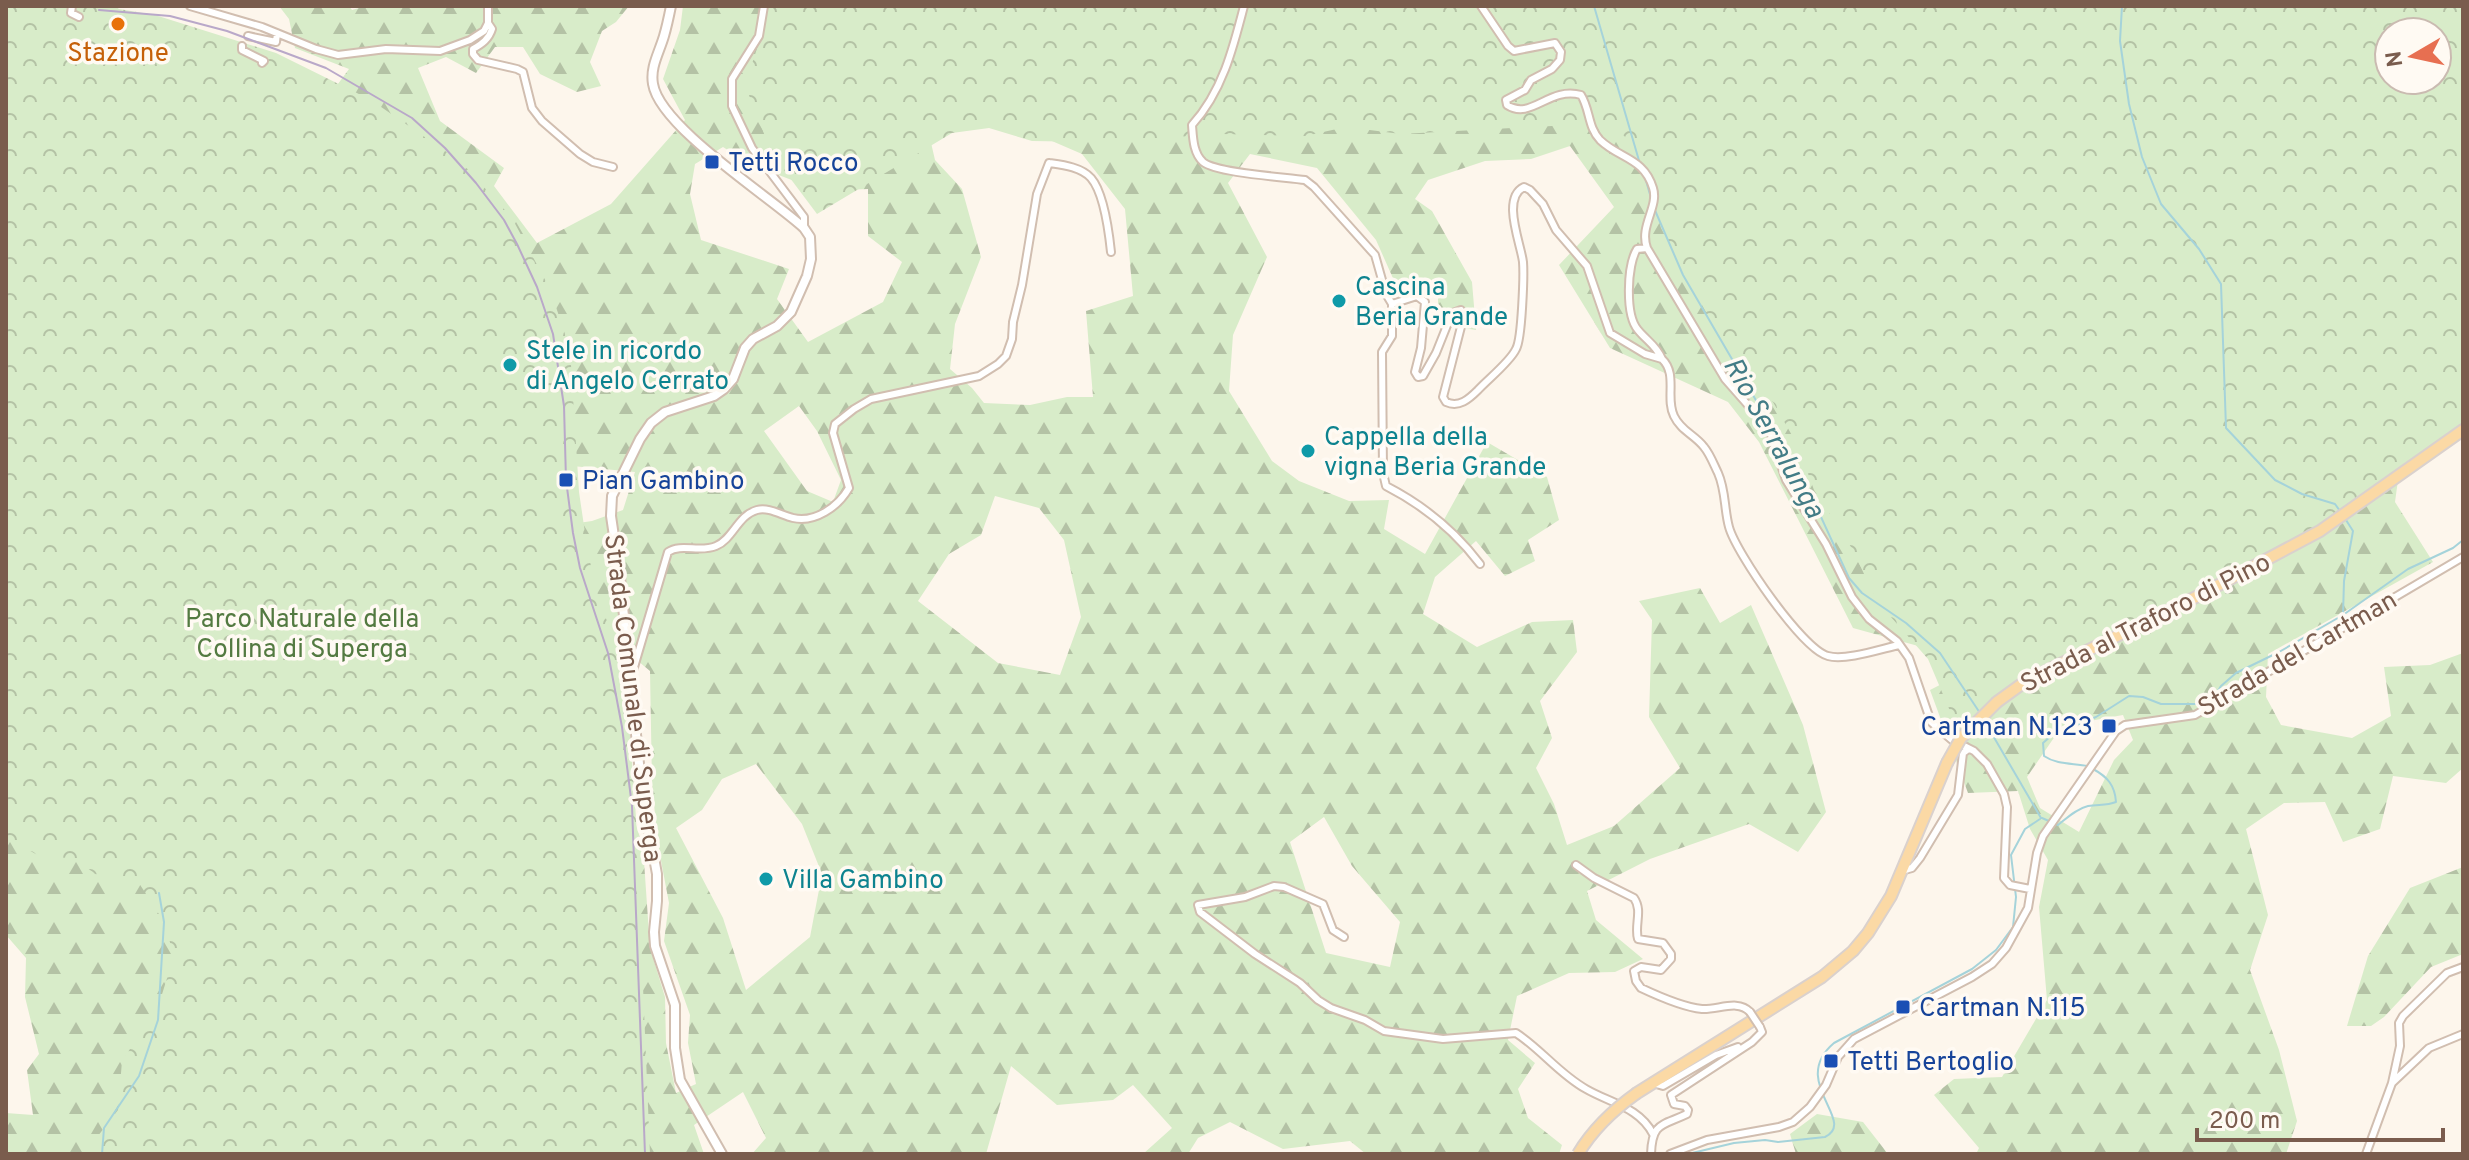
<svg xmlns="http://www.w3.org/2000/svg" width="2469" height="1160" font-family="Overpass,sans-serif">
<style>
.forest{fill:url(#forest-firs);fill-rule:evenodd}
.park{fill:url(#park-crowns);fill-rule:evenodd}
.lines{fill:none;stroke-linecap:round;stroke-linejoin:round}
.stream{stroke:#a5d3da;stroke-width:2}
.minor-casing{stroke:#d1beb0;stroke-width:10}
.tertiary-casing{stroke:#d1beb0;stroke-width:12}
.primary-casing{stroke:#dad1cd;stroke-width:14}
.minor{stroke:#fff;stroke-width:6}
.tertiary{stroke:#fff;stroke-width:8}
.primary{stroke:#fbd9a5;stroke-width:10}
.tram{stroke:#b9a8c9;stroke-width:2}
.minor-bridge-casing{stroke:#d1beb0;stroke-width:10;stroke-linecap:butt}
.primary-bridge-casing{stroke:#dad1cd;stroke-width:14;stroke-linecap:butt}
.minor-bridge{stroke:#fff;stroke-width:6}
.primary-bridge{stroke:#fbd9a5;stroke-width:10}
.food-dot{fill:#e8710a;stroke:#fffaf3;stroke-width:3}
.transit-dot{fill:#1a4fb4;stroke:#fffaf3;stroke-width:3}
.culture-dot{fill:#0f9aa8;stroke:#fffaf3;stroke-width:3}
.labels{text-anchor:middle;stroke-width:7;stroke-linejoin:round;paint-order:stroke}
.food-label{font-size:26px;fill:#c56008;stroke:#fffaf3}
.transit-label{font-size:26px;fill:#164399;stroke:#fffaf3;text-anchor:start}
.culture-label{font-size:26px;fill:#0d838f;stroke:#fffaf3;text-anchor:start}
.park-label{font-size:26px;fill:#537a41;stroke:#fffaf3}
.street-label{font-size:26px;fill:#7a5c4d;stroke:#fffaf3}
.water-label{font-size:28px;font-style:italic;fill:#437c86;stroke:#fffaf3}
</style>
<defs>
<pattern id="forest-firs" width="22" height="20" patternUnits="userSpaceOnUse" patternTransform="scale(2)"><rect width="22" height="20" fill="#d8ecc9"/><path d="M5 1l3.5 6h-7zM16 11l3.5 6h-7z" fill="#b4c2a5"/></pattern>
<pattern id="park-crowns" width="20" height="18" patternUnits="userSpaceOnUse" patternTransform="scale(2)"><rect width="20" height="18" fill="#d8ecc9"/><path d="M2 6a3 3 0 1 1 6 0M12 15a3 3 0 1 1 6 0" fill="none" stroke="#b4c2a5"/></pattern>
</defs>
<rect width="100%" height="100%" fill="#fdf6ec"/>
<path class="forest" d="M6,6L318,111L349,69L295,48L289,19L279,6H349L352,10L366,6H629L616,22L602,31L590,62L601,86L577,92L540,74L523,47H495L476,73L446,57L418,68L440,121L504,168L494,186L537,243L611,204L685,120L663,79L680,30L683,6H2463L2395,502L2433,562L2268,654L2266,697L2281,725L2352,738L2391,716L2384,667L2430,665L2463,653V768L2446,783L2393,776L2380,829L2343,842L2325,802L2284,803L2246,829L2268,915L2250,970L2279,1050L2297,1121L2286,1154H1976L1979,1148L1934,1095L1954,1079L2002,1077L2047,1000L2039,907L2048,860L2030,829L2018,791L1968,793L1930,690L1967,671L1958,657L1853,628L1759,442L1728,402L1610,348L1559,265L1614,207L1570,146L1531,159L1485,161L1428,180L1415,199L1432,211L1472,282L1476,330L1438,324V296L1396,285L1376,240L1317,168L1250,154L1228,183L1267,257L1233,335L1229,391L1272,461L1299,481L1349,501L1389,500L1384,529L1425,554L1487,442L1547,477L1559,520L1528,540L1535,561L1505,576L1476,541L1435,577L1423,614L1477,647L1532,622L1573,620L1577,652L1540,701L1552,738L1536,768L1554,804L1567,845L1614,826L1680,768L1649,717L1652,620L1639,601L1700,588L1720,623L1751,605L1803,725L1826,812L1798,852L1749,824L1650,859L1587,891L1596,920L1643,959L1615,972L1569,973L1517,996L1508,1040L1535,1063L1518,1089L1528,1118L1562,1145L1559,1154H1366L1350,1141L1283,1149L1230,1122L1198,1138L1188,1154H1143L1172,1128L1133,1085L1113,1100L1057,1105L1011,1066L986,1154H752L766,1138L743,1092L694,1125L704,1154H6V1113L33,1115L27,1070L39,1054L25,997L26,958L6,935ZM2389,32H2437V80H2389ZM989,114L1082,154L1125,209L1133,296L1086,311L1093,397H1067L1030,405L984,403L972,388L950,369L955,324L981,257L962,189L935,160L929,134ZM723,147L748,163L820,191L868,189V236L902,262L883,302L808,342L777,299L789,269L701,240L690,194L695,164ZM799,406L817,431L841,480L833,502L807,491L764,431ZM551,464L635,472L623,510L592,521L544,528ZM995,496L1039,508L1064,540L1081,617L1060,675L998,663L918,601L949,554L981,535ZM620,646L650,671L652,784L658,845L669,903L664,941L690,1015L688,1043L696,1084L676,1093L666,1043L665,997L650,948L643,847L619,771L614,701ZM2123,715L2133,740L2114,760L2079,832L2040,808L2027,777L2062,726ZM756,764L802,824L822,874L810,937L746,990L723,918L676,828L702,810L722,779ZM1324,817L1352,866L1400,922L1390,967L1326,953L1290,842Z
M2463,867V954L2431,967L2384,1017L2371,1026H2347L2368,956L2410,888Z
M1817,1114L1863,1122L1888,1154H1796L1790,1134Z"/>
<path class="park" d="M6,6H115L119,9L155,15L276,53L371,100L461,162L512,218L550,289L570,349L579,492L588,553L597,592L626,677L636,818L650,1154H84L118,1110L122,1061L158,1007L174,956L164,922L137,880L95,874L75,858L41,857L6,837Z
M771,6H2463V427L2338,519L2029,682L1999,706L1962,725L1950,711L1928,659L1876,600L1853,550L1814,490L1798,446L1773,402L1741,374L1685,275L1661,228L1634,144L1608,123L1401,134L1346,127L1305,136L1223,134L1092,142L1032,141L989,128L952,133L817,214L772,154L745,85ZM2389,32H2437V80H2389Z"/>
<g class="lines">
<path class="stream" d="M1594,6L1640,164
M2122,6L2120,41L2129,104L2142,157L2161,204L2199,249L2221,284L2226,428L2275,480L2302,494L2335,504L2340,511
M1645,177L1651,198
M1654,208L1683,275L1810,493L1849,578L1862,593L1906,623L1940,653L1980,713
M2343,615L2344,581L2353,531L2346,520
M1985,722L2041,818
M2088,766C2073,763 2057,765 2044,756L2043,743L2052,735L2096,717L2129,696L2143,697L2161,704H2200L2214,697L2221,686L2236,673L2279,652L2343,615L2408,569L2453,548L2463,540
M2042,818L2058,825C2067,818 2076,809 2088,806C2098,804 2106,806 2116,802C2115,786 2108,777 2093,769
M102,1154L104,1128L139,1076L158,1020L164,922L159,893
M1688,1154L1734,1143L1765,1140L1778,1142L1825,1137C1858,1121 1788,1082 1834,1043L1972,969L1996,950L2013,927L2016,897L2011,855L2025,829L2040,819"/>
<defs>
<path id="minor" d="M72,6L71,13L79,17
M190,6L262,27L316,49L338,55L386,49L440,51L470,40L484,31L488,23V6
M764,6L759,36L732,79V106L752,148L804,217V228
M1244,6C1233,49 1222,92 1192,125C1193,137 1193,153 1203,162C1216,173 1284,177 1305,180L1314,187L1375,255L1386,294L1392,304
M1481,6L1508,46L1514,51L1555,43L1561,52L1560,60L1552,69L1531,80L1525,90L1506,100L1507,105C1531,121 1549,86 1581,95C1590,109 1588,128 1600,140C1620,159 1644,158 1653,188C1659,207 1639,226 1647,248L1725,379L1769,429L1786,480L1826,544L1852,597L1869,619L1897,641L1909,658L1931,722L1952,740L1974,751L1987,764L2004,794L2007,807L2004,878L2010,885L2030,889
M488,23L492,29C489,39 482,44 473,49V54L478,60L517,69L523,72L532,108L542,121L580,154L593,162L613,167
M248,36L276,42L277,33
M242,46V50L264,61L262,63
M1662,359C1678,374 1665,398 1674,416C1681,431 1695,435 1704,447C1710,454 1714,465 1718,473C1726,491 1724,509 1729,527C1736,553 1803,650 1828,656C1845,661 1881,649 1899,645
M1480,564C1455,531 1423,505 1386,486L1383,473L1382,352L1392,336V304L1417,296L1425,302L1421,348L1415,372L1418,377L1423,376L1436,353L1450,318L1453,313L1461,310L1463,319L1443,397L1446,402C1459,408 1469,399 1478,390C1488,379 1510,362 1516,349C1522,339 1524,275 1523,262C1521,244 1501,198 1524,187L1530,190L1543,204L1556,230L1587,266L1610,333L1645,354L1662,359C1656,345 1647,341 1638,330C1625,315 1627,265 1637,249L1647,248
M632,674L668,552C681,543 700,553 716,546C733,539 738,515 757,510C769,507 781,515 793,518C815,523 838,507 849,488L833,433L835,424L854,409L871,399L979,376L998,364L1006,356L1012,339L1013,322L1022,285L1037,194L1049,163C1063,165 1081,167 1091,178C1104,193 1109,233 1111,252
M1576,865L1594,878L1634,898C1643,911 1634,925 1638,939L1663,943L1671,954V959L1661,970L1641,967L1634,971L1636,981L1641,988C1658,996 1682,1007 1702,1009C1718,1010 1738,999 1750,1012
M1901,871L1912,868L1920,858L1958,795L1963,753L1967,750
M1344,937L1333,930L1323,904L1284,887L1274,886L1245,897L1198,905L1200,912L1255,954L1300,983L1318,1000L1331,1008L1365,1020L1384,1031L1443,1039L1516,1033C1541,1049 1559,1074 1586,1089C1610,1103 1639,1107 1653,1134
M1653,1083L1663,1086L1716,1055L1738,1047
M2392,1083L2429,1048L2463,1034
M1651,1154C1652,1122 1662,1126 1687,1114L1688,1110L1685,1106L1674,1104L1671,1095L1752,1042L1762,1032L1760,1027
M1670,1154L1707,1140L1779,1127L1793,1122L1810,1107L1826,1085L1838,1057L1854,1039L1972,977L1992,964L2006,948L2028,908L2037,853L2043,836L2116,731L2125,725L2195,715L2463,557
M2366,1154L2392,1083L2400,1046L2399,1023L2403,1016L2447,973L2463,967"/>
<path id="tertiary" d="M671,6C669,16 667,26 664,36C659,53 650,67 653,84C660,127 769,196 804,228L810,237L811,259L807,276L791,312L777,326L753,339L745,348L733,379L724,389L714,396L665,412L651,423L640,439L612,496L611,516L620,577L642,793L657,874V901L654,932L655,946L675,1005V1048L680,1080L722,1154"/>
<path id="primary" d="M1997,702L2026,681L2198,596L2320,531L2463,430
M1637,1093L1822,977L1853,951L1868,933L1891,896L1947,763"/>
</defs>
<use href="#minor" class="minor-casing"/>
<use href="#tertiary" class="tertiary-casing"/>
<use href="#primary" class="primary-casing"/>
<use href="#minor" class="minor"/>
<use href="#tertiary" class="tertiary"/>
<use href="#primary" class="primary"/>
<path class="tram" d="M99,10L170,16L227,31L326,68L412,118L445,148L476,183L504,220L517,244L537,287L553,334L564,406L566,480L573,533L580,568L608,653L622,727L632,806L645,1154"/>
<defs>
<path id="minor-bridge" d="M1750,1012L1760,1027"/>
<path id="primary-bridge" d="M1947,763L1961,738L1997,702
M1578,1154C1593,1129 1613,1110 1637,1093"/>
</defs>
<use href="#minor-bridge" class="minor-bridge-casing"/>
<use href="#primary-bridge" class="primary-bridge-casing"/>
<use href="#minor-bridge" class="minor-bridge"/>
<use href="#primary-bridge" class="primary-bridge"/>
</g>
<circle class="food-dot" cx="118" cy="24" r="8"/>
<g class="transit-dot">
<rect x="704" y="154" width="16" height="16" rx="4"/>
<rect x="558" y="472" width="16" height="16" rx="4"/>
<rect x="2101" y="718" width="16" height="16" rx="4"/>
<rect x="1895" y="999" width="16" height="16" rx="4"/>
<rect x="1823" y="1053" width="16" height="16" rx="4"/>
</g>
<g class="culture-dot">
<circle cx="1339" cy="301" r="8"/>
<circle cx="510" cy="365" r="8"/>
<circle cx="1308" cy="451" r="8"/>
<circle cx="766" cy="879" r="8"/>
</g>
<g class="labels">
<g class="food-label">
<text x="118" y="61">Stazione</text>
</g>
<g class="transit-label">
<text x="728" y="171">Tetti Rocco</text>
<text x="582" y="489">Pian Gambino</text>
<text x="2093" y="735" text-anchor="end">Cartman N.123</text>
<text x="1919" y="1016">Cartman N.115</text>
<text x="1847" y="1070">Tetti Bertoglio</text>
</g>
<g class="culture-label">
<text x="1355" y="295">Cascina<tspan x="1355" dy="30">Beria Grande</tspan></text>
<text x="526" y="359">Stele in ricordo<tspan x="526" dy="30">di Angelo Cerrato</tspan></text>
<text x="1324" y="445">Cappella della<tspan x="1324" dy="30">vigna Beria Grande</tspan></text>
<text x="782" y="888">Villa Gambino</text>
</g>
<g class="park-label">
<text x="302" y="627">Parco Naturale della<tspan x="302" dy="30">Collina di Superga</tspan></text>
</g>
<g class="street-label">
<text transform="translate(2145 622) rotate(-27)" y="9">Strada al Traforo di Pino</text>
<text transform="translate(2297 653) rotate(-30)" y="9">Strada del Cartman</text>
<text transform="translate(634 698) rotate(83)" y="9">Strada Comunale di Superga</text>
</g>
<g class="water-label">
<text transform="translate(1775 437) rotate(61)" y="10">Rio Serralunga</text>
</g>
</g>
<rect width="2469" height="1160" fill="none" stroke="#7a5c4d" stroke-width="16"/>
<g transform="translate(2413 56) rotate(261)"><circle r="38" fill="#fffaf3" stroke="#cabbb1" stroke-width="2"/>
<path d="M0-6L14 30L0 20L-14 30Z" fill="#e76f51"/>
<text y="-12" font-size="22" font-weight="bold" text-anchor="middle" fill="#7a5c4d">N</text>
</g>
<path d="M2197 1128v12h246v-12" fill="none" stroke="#7a5c4d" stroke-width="4"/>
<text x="2209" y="1128" font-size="24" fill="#7a5c4d" stroke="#fffaf3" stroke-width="6" paint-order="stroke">200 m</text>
</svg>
